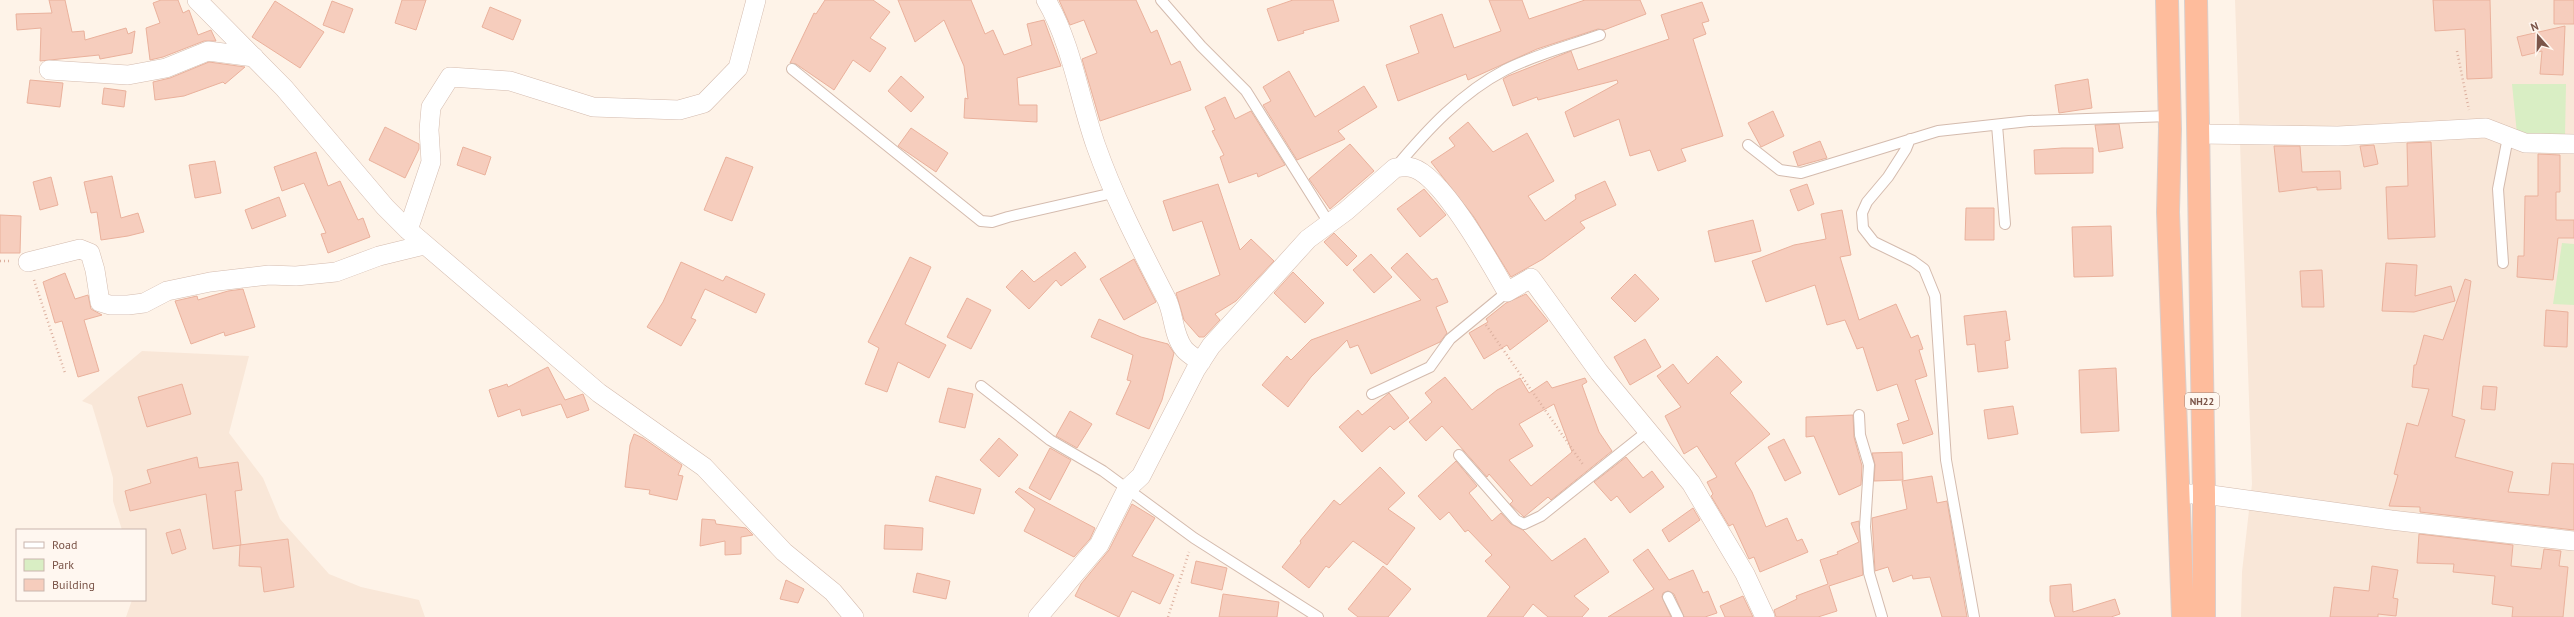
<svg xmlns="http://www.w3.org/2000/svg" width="2574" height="617" font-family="'PT Sans',sans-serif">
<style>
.residential{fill:#f9e7d8}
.green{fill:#d9eec4}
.building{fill:#f6cdbd;stroke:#eab19c;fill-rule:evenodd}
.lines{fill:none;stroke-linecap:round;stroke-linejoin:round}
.service-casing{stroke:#d4bbae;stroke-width:12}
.minor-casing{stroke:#d4bbae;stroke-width:20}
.trunk-casing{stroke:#dacfcc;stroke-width:24}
.path{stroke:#dcb09f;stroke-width:2.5;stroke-dasharray:1 3;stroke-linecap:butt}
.service{stroke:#fff;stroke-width:10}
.minor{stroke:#fff;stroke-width:19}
.trunk{stroke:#febc9c;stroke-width:22}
.labels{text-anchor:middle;stroke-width:3;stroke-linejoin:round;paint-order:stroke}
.shield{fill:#fff7f0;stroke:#a3867b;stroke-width:1}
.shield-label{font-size:10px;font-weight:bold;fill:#7b5549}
</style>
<rect width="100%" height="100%" fill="#fef3e8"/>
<path class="residential" d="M2235,0H2574V617H2241L2242,572L2252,484Z
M142,351L249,356L229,433L263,478L280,519L329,574L361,587L419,600L425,617H126L132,600H145V530H122L113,501V478L99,428L92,405L82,401Z"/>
<path class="green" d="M2512,84H2566L2565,137L2517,134Z
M2562,243L2574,244V305L2553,304Z"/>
<path class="building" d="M49,0H65L72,32L84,31L85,40L126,28L128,34L135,31L132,53L100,59L99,55L40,61L41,28L17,30L16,14L52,13Z
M161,0H178L183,13L189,10L198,35L211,30L216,41H204L163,57L150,60L146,28L160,23L153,3Z
M402,0H426L416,30L395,23Z
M825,0H873L890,12L870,38L886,48L870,72L853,60L834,90L796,64L790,63L814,13L816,14Z
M898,0H971L985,34L993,30L1004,55L1032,45L1027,24L1044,20L1061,66L1017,78L1019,105H1037V122L964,118L965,98L968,99L964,66L944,20L915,42Z
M1059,0H1136L1151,33L1157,30L1171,65L1180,61L1191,90L1100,121L1082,59L1097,53L1084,20L1070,25Z
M1293,0H1333L1339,21L1303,31L1304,33L1278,41L1267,9Z
M1489,0H1522L1529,19L1585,0H1640L1646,14L1604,30L1598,29L1537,49L1468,80L1466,74L1398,101L1386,65L1419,53L1410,26L1442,14L1454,48L1501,31Z
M2433,0H2490L2492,78L2467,79L2465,29L2435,31Z
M2554,0H2574V24H2554Z
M275,1L324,32L300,68L252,37Z
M332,1L353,9L344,33L323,25Z
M1702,2L1709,21L1702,23L1706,34L1693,39L1723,136L1681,149L1686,161L1658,171L1650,150L1630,156L1619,119L1574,137L1565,112L1618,83L1617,80L1538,100L1537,97L1513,106L1503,79L1508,76L1571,51L1578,70L1669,39L1661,15Z
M490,7L521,20L513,40L482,27Z
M2565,26L2563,75L2540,74L2542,51L2522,56L2517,37Z
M209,62L245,67L225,84L223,82L184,96L155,100L153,82L170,78Z
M1289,71L1315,117L1364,86L1377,107L1338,131L1345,139L1297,160L1263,105L1271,101L1263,87Z
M901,76L924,97L911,112L888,91Z
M2088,79L2092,108L2059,113L2055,85Z
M30,80L63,83L60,107L27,103Z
M104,88L126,91L124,107L102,104Z
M1225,97L1235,119L1251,111L1285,165L1258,177L1257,173L1229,183L1220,157L1224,155L1212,131L1215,130L1205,107Z
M1773,111L1784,136L1761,147L1748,123Z
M1468,122L1493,152L1527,133L1554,181L1528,196L1545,221L1576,199L1575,195L1605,181L1616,205L1580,222L1585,228L1543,259L1511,277L1474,217L1431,162L1455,146L1449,138Z
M2119,124L2123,148L2099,152L2095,125Z
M385,127L419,144V149L405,178L369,160Z
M911,128L948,153L936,172L898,146Z
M1820,141L1827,158L1798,166L1793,152Z
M2431,142L2435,237L2388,239L2386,187L2408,186L2407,143Z
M1350,144L1374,171L1330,209L1309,179Z
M2374,145L2378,164L2364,167L2360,146Z
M2274,146H2300L2302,172L2340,171L2341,189L2317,190V187L2279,192Z
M463,147L491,157L485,175L457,165Z
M2062,148H2093V173L2035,174L2034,150Z
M316,152L328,186L340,181L358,220L363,218L370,237L328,253L321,234L326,233L304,183L282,191L274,167Z
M2538,154L2560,155V192H2556V220H2574V238H2558L2553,280L2517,277L2518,256H2524L2525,196H2538Z
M726,157L753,167L732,221L704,210Z
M215,161L221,193L195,198L189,165Z
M112,176L121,218L138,213L144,232L128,236L101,240L97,212L91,213L84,182Z
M51,177L58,205L40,210L33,182Z
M1218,184L1240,250L1251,239L1274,261L1236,301L1215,314L1220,320L1204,337H1199L1184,320L1176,293L1220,275L1202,221L1173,231L1163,201Z
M1807,184L1814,204L1798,211L1790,190Z
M1424,189L1446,215L1420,237L1397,209Z
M279,197L286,216L252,229L245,210Z
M1966,208H1994V240H1965Z
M1842,210L1851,255L1840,257L1859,320L1896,304L1911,338L1918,335L1923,349L1919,350L1927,376L1915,380L1933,434L1903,444L1897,424L1909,420L1897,384L1877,391L1863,347L1857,349L1845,320L1827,325L1815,285L1766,302L1752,261L1794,245L1826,239L1821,214Z
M0,215L21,216L20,253H0Z
M1753,220L1761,251L1715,262L1708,231Z
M2111,226L2113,276L2074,277L2072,227Z
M1334,233L1357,256L1347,266L1324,242Z
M1075,252L1086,267L1061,286L1056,280L1029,309L1006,287L1022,270L1034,282Z
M1407,253L1432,280L1437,278L1448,302L1436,307L1447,333L1440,342L1371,374L1358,345L1350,348L1347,340L1311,377L1288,407L1262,385L1287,356L1291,360L1311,340L1421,300L1391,268Z
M1371,254L1392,277L1374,293L1353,270Z
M910,257L931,267L905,324L946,345L929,378L898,362L887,392L865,384L879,348L868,342Z
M1134,259L1156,302L1124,320L1100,279Z
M681,262L723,281L726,276L765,294L756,313L705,289L691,318L696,320L681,346L647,327L663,302Z
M2386,263L2417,265L2415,296L2451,286L2455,301L2414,312L2382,311Z
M2322,270L2324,307H2302L2300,271Z
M1293,272L1324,303L1305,323L1274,293Z
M65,273L75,299L88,295L91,309L102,315L84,320L99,371L78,377L62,321L55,323L43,282Z
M1635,274L1659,299L1635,322L1611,298Z
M2465,279L2471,281L2452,416L2465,420L2455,457L2513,472L2508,492L2549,495L2552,463L2574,464V530L2420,512V507L2389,506L2398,475L2394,474L2407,423L2418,426L2429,389L2412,387L2414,365H2416L2424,335L2443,340Z
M243,289L255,327L225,336L224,332L191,344L175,301L197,296L198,300L228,291Z
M1526,294L1548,321L1510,350L1507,345L1484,359L1469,333L1488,322L1486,319L1506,303Z
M967,298L991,310L971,349L947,337Z
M2546,310L2568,312L2567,347L2544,346Z
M2006,311L2010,340L2005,341L2008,368L1978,372L1975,344L1967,345L1964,316Z
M1099,319L1141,337L1168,344L1174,353L1162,400L1149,429L1116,414L1131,381L1127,380L1133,355L1091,337Z
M1645,339L1661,367L1630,385L1614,357Z
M1717,356L1742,382L1730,393L1770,434L1735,463L1752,492L1766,527L1787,518L1797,541L1802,539L1808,552L1760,572L1754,557L1749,559L1733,524L1729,526L1711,496L1713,494L1707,482L1717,477L1697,446L1684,454L1665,416L1681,407L1657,376L1673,364L1688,384Z
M548,367L565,400L583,394L589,410L567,418L561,404L522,416L520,409L498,417L489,390L507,384L508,387Z
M2116,368L2119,431L2081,433L2079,370Z
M1445,377L1472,410L1497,390L1520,378L1529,393L1547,381L1552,388L1585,378L1587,382L1582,385L1599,432L1612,451L1551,500L1548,497L1524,517L1510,504L1513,501L1489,474L1487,477L1442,426L1426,441L1409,422L1432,402L1425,393ZM1554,404L1572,452L1531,486L1509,460L1533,446L1519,424Z
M182,384L191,414L147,427L138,397Z
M2483,386L2497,387L2495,410L2481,409Z
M948,388L973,394L965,428L939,422Z
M1389,393L1409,418L1394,430L1390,426L1362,452L1339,427L1358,410L1362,415Z
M2013,406L2018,434L1988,439L1984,410Z
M1070,411L1092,424L1077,448L1056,436Z
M1853,415L1854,437L1862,466L1861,485L1839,495L1814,436L1806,437V417Z
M634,434L643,438L682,465L678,475L683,476L677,500L649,494L650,490L625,487L630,445Z
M999,438L1018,455L999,477L980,460Z
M1784,439L1801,473L1785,481L1768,447Z
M1050,448L1071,460L1050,500L1029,488Z
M1902,452L1903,480L1874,481L1875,465L1872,453Z
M197,457L199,468L238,462L242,490L235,491L241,545L213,549L206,494L130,511L125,491L151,483L147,470Z
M1626,457L1643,478L1652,471L1664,487L1630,513L1617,496L1611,501L1594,482Z
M1456,461L1477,486L1469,493L1492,521L1501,513L1511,524L1523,530L1552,561L1585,538L1609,572L1574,596L1589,609L1582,617H1548L1533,604L1523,617H1487L1510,587L1485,561L1492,555L1468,530L1465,532L1449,512L1440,520L1418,496Z
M1380,467L1405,493L1388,509L1415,528L1387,565L1353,541L1329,568L1326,566L1309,588L1282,567L1301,543L1300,541L1334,500L1340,505Z
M936,476L981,489L974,514L929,501Z
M1932,476L1937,503L1947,501L1967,617H1942L1930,577L1913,579L1912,575L1893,582L1888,567L1875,571L1872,518L1907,509L1902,481Z
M1019,488L1095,528L1090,539L1074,557L1024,531L1035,509L1015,492Z
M1132,504L1155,518L1132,556L1174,575L1160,604L1132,591L1119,617L1075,596L1081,584L1109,550Z
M1693,508L1700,520L1669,542L1662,530Z
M702,519L715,520L716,524L746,528L753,535L741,537V554L725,555V541L700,546Z
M1859,521L1863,575L1829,586L1837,611L1818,617H1776L1774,610L1797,599L1796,596L1828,584L1820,560L1838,554L1837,552L1859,542L1851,523Z
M885,525L923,528L922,550L884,549Z
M180,529L186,549L172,554L166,533Z
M2419,534L2513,545L2511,566L2541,569L2544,549L2561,551L2559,566L2568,567L2563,617H2512L2513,607L2492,604L2495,576L2453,572L2454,564L2417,563Z
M288,539L294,587L264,592L261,567L239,566L240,545Z
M1648,549L1669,580L1693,570L1703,593L1708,591L1717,613L1705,617H1684L1674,594L1668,591L1663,593L1662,597L1671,617H1608L1654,589L1633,560Z
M1196,561L1227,568L1222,590L1191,583Z
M1383,566L1411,589L1388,617H1358L1348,609Z
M2372,566L2398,570L2393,598L2398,599L2396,616L2378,614V617H2330L2334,587L2369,591Z
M917,573L950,581L946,599L913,592Z
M786,580L804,589L798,603L780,599Z
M2071,584L2073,612L2115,599L2120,614L2111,617H2055L2050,601V586Z
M1223,594L1279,602L1277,617H1219Z
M1743,596L1753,617H1725L1720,606Z"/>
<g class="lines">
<defs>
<path id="service" d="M1161,0L1201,46L1246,91L1329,223
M792,69L981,221L992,222L1008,217L1113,193
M1997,125L2005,224
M1910,139L1906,149L1888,177L1867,202L1862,213L1863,228L1874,242L1913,261L1924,269L1935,296L1946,460L1974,617
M1748,145L1780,170L1801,173L1938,131L2029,121L2169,116
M1396,167C1427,130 1461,93 1505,70C1534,55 1569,46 1600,35
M2498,189L2503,263L2498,189L2508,137
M981,386L1050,440L1103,471L1194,538L1318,617
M1372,394L1430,367L1450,339L1507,292
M1859,415L1860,435L1869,465L1865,527L1869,573L1882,617
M1459,455L1516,520L1524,524L1541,516L1648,431
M1668,597L1678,617"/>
<path id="minor" d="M197,0L284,88L385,207L408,230L599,393L704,467L784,552L833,592L854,617
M1046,0C1072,44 1079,98 1096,146C1115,200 1141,249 1167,300C1174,315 1173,335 1184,349C1188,354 1195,358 1201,362
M49,70L128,75L166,68L208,51L254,57
M2198,134L2338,136L2486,128L2525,143L2574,144
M408,230L431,162L429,130L431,107L450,77L510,81L593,107L679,110L704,103L738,68L756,0
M28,262L80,249L90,253L95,270L100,302L110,305H128L144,303L167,291L210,282L269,275L296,276L336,272L379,256L424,245
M2180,494H2204L2391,520L2574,541
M1038,617L1099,545L1127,489L1141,476L1196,369L1211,346L1308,239L1346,211L1395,168C1401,167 1408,166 1413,168C1443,177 1491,264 1507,292L1531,278L1599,372L1691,483L1745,574L1765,617"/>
<path id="trunk" d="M2167,0L2170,129L2168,212L2183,617
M2196,0L2204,494V617"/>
</defs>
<use href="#service" class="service-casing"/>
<use href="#minor" class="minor-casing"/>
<use href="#trunk" class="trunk-casing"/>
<path class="path" d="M2457,51L2469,110
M0,261H9
M34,280L65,373
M1486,325L1584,466
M1168,617L1189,552"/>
<use href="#service" class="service"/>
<use href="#minor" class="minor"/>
<use href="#trunk" class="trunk"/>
</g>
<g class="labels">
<rect class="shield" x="2185" y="393" width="34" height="16" rx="3"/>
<g class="shield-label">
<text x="2202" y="405">NH22</text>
</g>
</g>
<rect x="16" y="529" width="130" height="72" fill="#fff7f0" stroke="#cab6ad"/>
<rect x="24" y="542" width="20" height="6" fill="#ffffff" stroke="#cab6ad"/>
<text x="52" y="549" font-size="12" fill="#7b5549">Road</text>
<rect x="24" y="559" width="20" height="12" fill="#d9eec4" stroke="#cab6ad"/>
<text x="52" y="569" font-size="12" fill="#7b5549">Park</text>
<rect x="24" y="579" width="20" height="12" fill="#f6cdbd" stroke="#cab6ad"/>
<text x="52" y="589" font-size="12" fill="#7b5549">Building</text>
<g transform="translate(2538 36) rotate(340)" stroke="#fff7f0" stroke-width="3" paint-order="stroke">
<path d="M0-3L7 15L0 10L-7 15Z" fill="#7b5549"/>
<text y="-6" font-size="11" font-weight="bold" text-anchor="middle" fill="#7b5549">N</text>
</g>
</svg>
